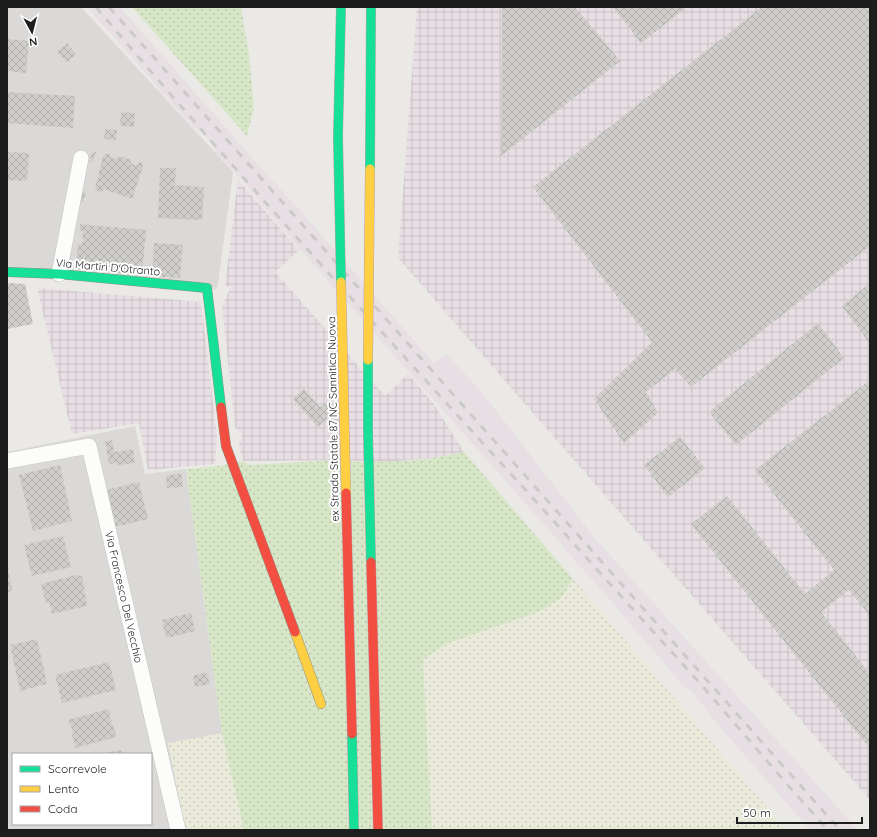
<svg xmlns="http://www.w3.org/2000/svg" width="877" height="837" font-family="Quicksand,sans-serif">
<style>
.residential{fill:#dad9d7;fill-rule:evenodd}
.industrial{fill:url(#industrial-grid)}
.railway{fill:#e8dfe4}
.farmland{fill:url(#farmland-dots)}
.grass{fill:url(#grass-dots)}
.building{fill:url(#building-cross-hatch)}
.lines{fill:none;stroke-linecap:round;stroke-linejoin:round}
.street-casing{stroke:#c2c1c0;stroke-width:16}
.fast-casing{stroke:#929380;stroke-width:10}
.slow-casing{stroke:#929380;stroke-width:10}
.jam-casing{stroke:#929380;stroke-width:10}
.street{stroke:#fcfcfb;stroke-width:15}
.fast{stroke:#16e098;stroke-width:9}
.slow{stroke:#ffcf43;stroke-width:9}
.jam{stroke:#f24e42;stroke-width:9}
.rail{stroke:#cacac9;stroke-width:3;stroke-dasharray:8 8;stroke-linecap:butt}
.fast-bridge-casing{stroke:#bda0a9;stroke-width:10;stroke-linecap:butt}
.slow-bridge-casing{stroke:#bda0a9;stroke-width:10;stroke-linecap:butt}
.jam-bridge-casing{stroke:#bda0a9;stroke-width:10;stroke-linecap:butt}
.fast-bridge{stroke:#16e098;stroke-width:9}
.slow-bridge{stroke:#ffcf43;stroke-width:9}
.jam-bridge{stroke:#f24e42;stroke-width:9}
.labels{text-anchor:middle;stroke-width:4;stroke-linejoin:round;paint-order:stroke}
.street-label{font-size:11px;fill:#1d1d1d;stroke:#fff}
</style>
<defs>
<pattern id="industrial-grid" width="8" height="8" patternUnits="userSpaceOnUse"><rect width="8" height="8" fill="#e8dfe4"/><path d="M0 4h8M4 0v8" fill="none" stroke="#c7bfc3"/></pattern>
<pattern id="farmland-dots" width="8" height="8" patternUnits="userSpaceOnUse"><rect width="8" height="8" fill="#eaeada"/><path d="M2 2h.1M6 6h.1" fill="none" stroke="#c8c8bb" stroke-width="1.8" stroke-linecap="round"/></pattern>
<pattern id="grass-dots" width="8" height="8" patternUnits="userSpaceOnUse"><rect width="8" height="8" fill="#d8e6c8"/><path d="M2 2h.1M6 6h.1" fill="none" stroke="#b9c5ab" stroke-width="1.8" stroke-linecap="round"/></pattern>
<pattern id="building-cross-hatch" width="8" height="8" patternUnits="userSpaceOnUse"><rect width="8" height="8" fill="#d0cecb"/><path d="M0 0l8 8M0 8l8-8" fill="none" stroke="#b2b0ae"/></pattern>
</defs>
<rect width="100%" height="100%" fill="#ebe9e6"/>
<path class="residential" d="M7,7H81L233,172L218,284L216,289L7,268Z
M135,426L145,474L186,469L222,733L168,744L186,830H7V452ZM13,754H151V824H13Z"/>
<path class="industrial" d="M417,7H870V800L398,258Z
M238,180L299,250L275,272L385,396L408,374L433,403L464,452L433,458L385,462L337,460L243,461L239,445L242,434L235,427L222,306L231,287L225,286Z
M37,288L201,302L217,436L215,464L148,470L139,423L72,434Z"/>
<path class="railway" d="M87,7H120L262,169L304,215L434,363L447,354L484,395L594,537L858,830H810L718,725L691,690L686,689L584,570L579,566L562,545L298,247L232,169L217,154L211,143L198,129L193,127Z"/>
<path class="farmland" d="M573,579L786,830H432L423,660L446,644L541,611L562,597Z
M222,733L244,830H186L168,743Z"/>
<path class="grass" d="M132,7H241L249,54L254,108L247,136Z
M464,452L573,579L562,597L541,611L446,644L423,660L432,830H244L222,733L186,469L227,465L243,461L249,465L337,460L361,462L409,461L433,458Z"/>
<path class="building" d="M502,7H575L620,61L501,156Z
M613,7H687L641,43Z
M762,7H870V246L691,387L675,369L646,392L658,413L624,443L594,399L652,342L533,187Z
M7,39L29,41L26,73L7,71Z
M67,43L76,54L67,62L57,52Z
M7,92L75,96L73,128L7,123Z
M121,112L135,113L134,127L120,126Z
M105,129L117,130L116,140L104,139Z
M93,151L96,152L93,162L89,161Z
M7,152L29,153L27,181L7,180Z
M105,154H109L111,157L116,159L119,156L131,160V164L136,165L140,162L142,163L143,166L132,199L104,189L102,192L96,191L95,189L103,156Z
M160,168H176L175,185L204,187L202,220L158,218Z
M82,191L86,192L83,202L79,201Z
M80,224L146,230L142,275L116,273L117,268L103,267L102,272L76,269L78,244H82L83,231H80Z
M154,243L183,245L180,278L152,276Z
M7,283L25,284L33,324L7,329Z
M870,283V344L842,306Z
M818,323L844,358L736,445L709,412Z
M870,380V616L849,590L821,612L870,674V749L691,524L727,496L805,594L834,570L755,470Z
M304,389L320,407L326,403L334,412L318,427L293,399Z
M680,437L705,468L668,497L644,465Z
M112,440L114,452L133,449L135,463L117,465L116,463L109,464L105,441Z
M60,465L72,521L33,531L19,475Z
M181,473L183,487L167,488L166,476Z
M139,482L148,519L115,527L106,490Z
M63,536L71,567L32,576L24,545Z
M8,567L12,591L7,592V568Z
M76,575L82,576L87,604L86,606L52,614L49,602L46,603L41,584Z
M191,613L195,631L166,638L162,620Z
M37,639L47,684L20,691L10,645Z
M109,662L116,690L62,703L55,675Z
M206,672L210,684L195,687L193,676Z
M109,709L111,714H109L117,737L75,748L72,734L73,733L70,723H69L68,720Z
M121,750L122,754H105V753Z"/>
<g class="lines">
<defs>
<path id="street" d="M59,274L81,158
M7,461L89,446L178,830"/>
<path id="fast" d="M7,272L59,274L207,288L221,407"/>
<path id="slow" d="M295,632L321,704"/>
<path id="jam" d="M221,407L226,446L295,632"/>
</defs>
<use href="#street" class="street-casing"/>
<use href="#fast" class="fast-casing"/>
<use href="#slow" class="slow-casing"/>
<use href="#jam" class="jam-casing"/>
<use href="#street" class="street"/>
<use href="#fast" class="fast"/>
<use href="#slow" class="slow"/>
<use href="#jam" class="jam"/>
<path class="rail" d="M96,7C246,185 404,356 560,528C605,579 651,629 697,680C741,730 783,781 828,830
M109,7L840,830"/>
<defs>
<path id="fast-bridge" d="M341,7L338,137L341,282
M370,169L371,7
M368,360V430L371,562
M352,734L354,830"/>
<path id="slow-bridge" d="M341,282L346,493
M368,360L370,169"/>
<path id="jam-bridge" d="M346,493L352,734
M371,562L378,830"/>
</defs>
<use href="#fast-bridge" class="fast-bridge-casing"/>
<use href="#slow-bridge" class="slow-bridge-casing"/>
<use href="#jam-bridge" class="jam-bridge-casing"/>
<use href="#fast-bridge" class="fast-bridge"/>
<use href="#slow-bridge" class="slow-bridge"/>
<use href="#jam-bridge" class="jam-bridge"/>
</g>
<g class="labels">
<g class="street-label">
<text transform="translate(108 267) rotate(5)" y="4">Via Martiri D'Otranto</text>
<text transform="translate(333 419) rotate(-91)" y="4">ex Strada Statale 87 NC Sannitica Nuova</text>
<text transform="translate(124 597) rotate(77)" y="4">Via Francesco Del Vecchio</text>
</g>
</g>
<rect width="877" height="837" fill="none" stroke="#1d1d1d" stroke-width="16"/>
<rect x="12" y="753" width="140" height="72" fill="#ffffff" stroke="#a5a5a5"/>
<rect x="20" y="766" width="20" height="6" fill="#16e098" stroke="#a5a5a5"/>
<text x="48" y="773" font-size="12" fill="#1d1d1d">Scorrevole</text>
<rect x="20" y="786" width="20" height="6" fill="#ffcf43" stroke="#a5a5a5"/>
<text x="48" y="793" font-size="12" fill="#1d1d1d">Lento</text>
<rect x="20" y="806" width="20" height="6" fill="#f24e42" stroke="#a5a5a5"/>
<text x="48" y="813" font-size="12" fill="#1d1d1d">Coda</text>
<g transform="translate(32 32) rotate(173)" stroke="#ffffff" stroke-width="3" paint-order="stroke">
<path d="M0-3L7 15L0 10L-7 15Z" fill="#1d1d1d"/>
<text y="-6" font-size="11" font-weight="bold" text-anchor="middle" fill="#1d1d1d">N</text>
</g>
<path d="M737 817v6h125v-6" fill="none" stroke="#1d1d1d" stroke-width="2"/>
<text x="743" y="817" font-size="12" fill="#1d1d1d" stroke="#ffffff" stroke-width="3" paint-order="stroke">50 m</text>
</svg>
